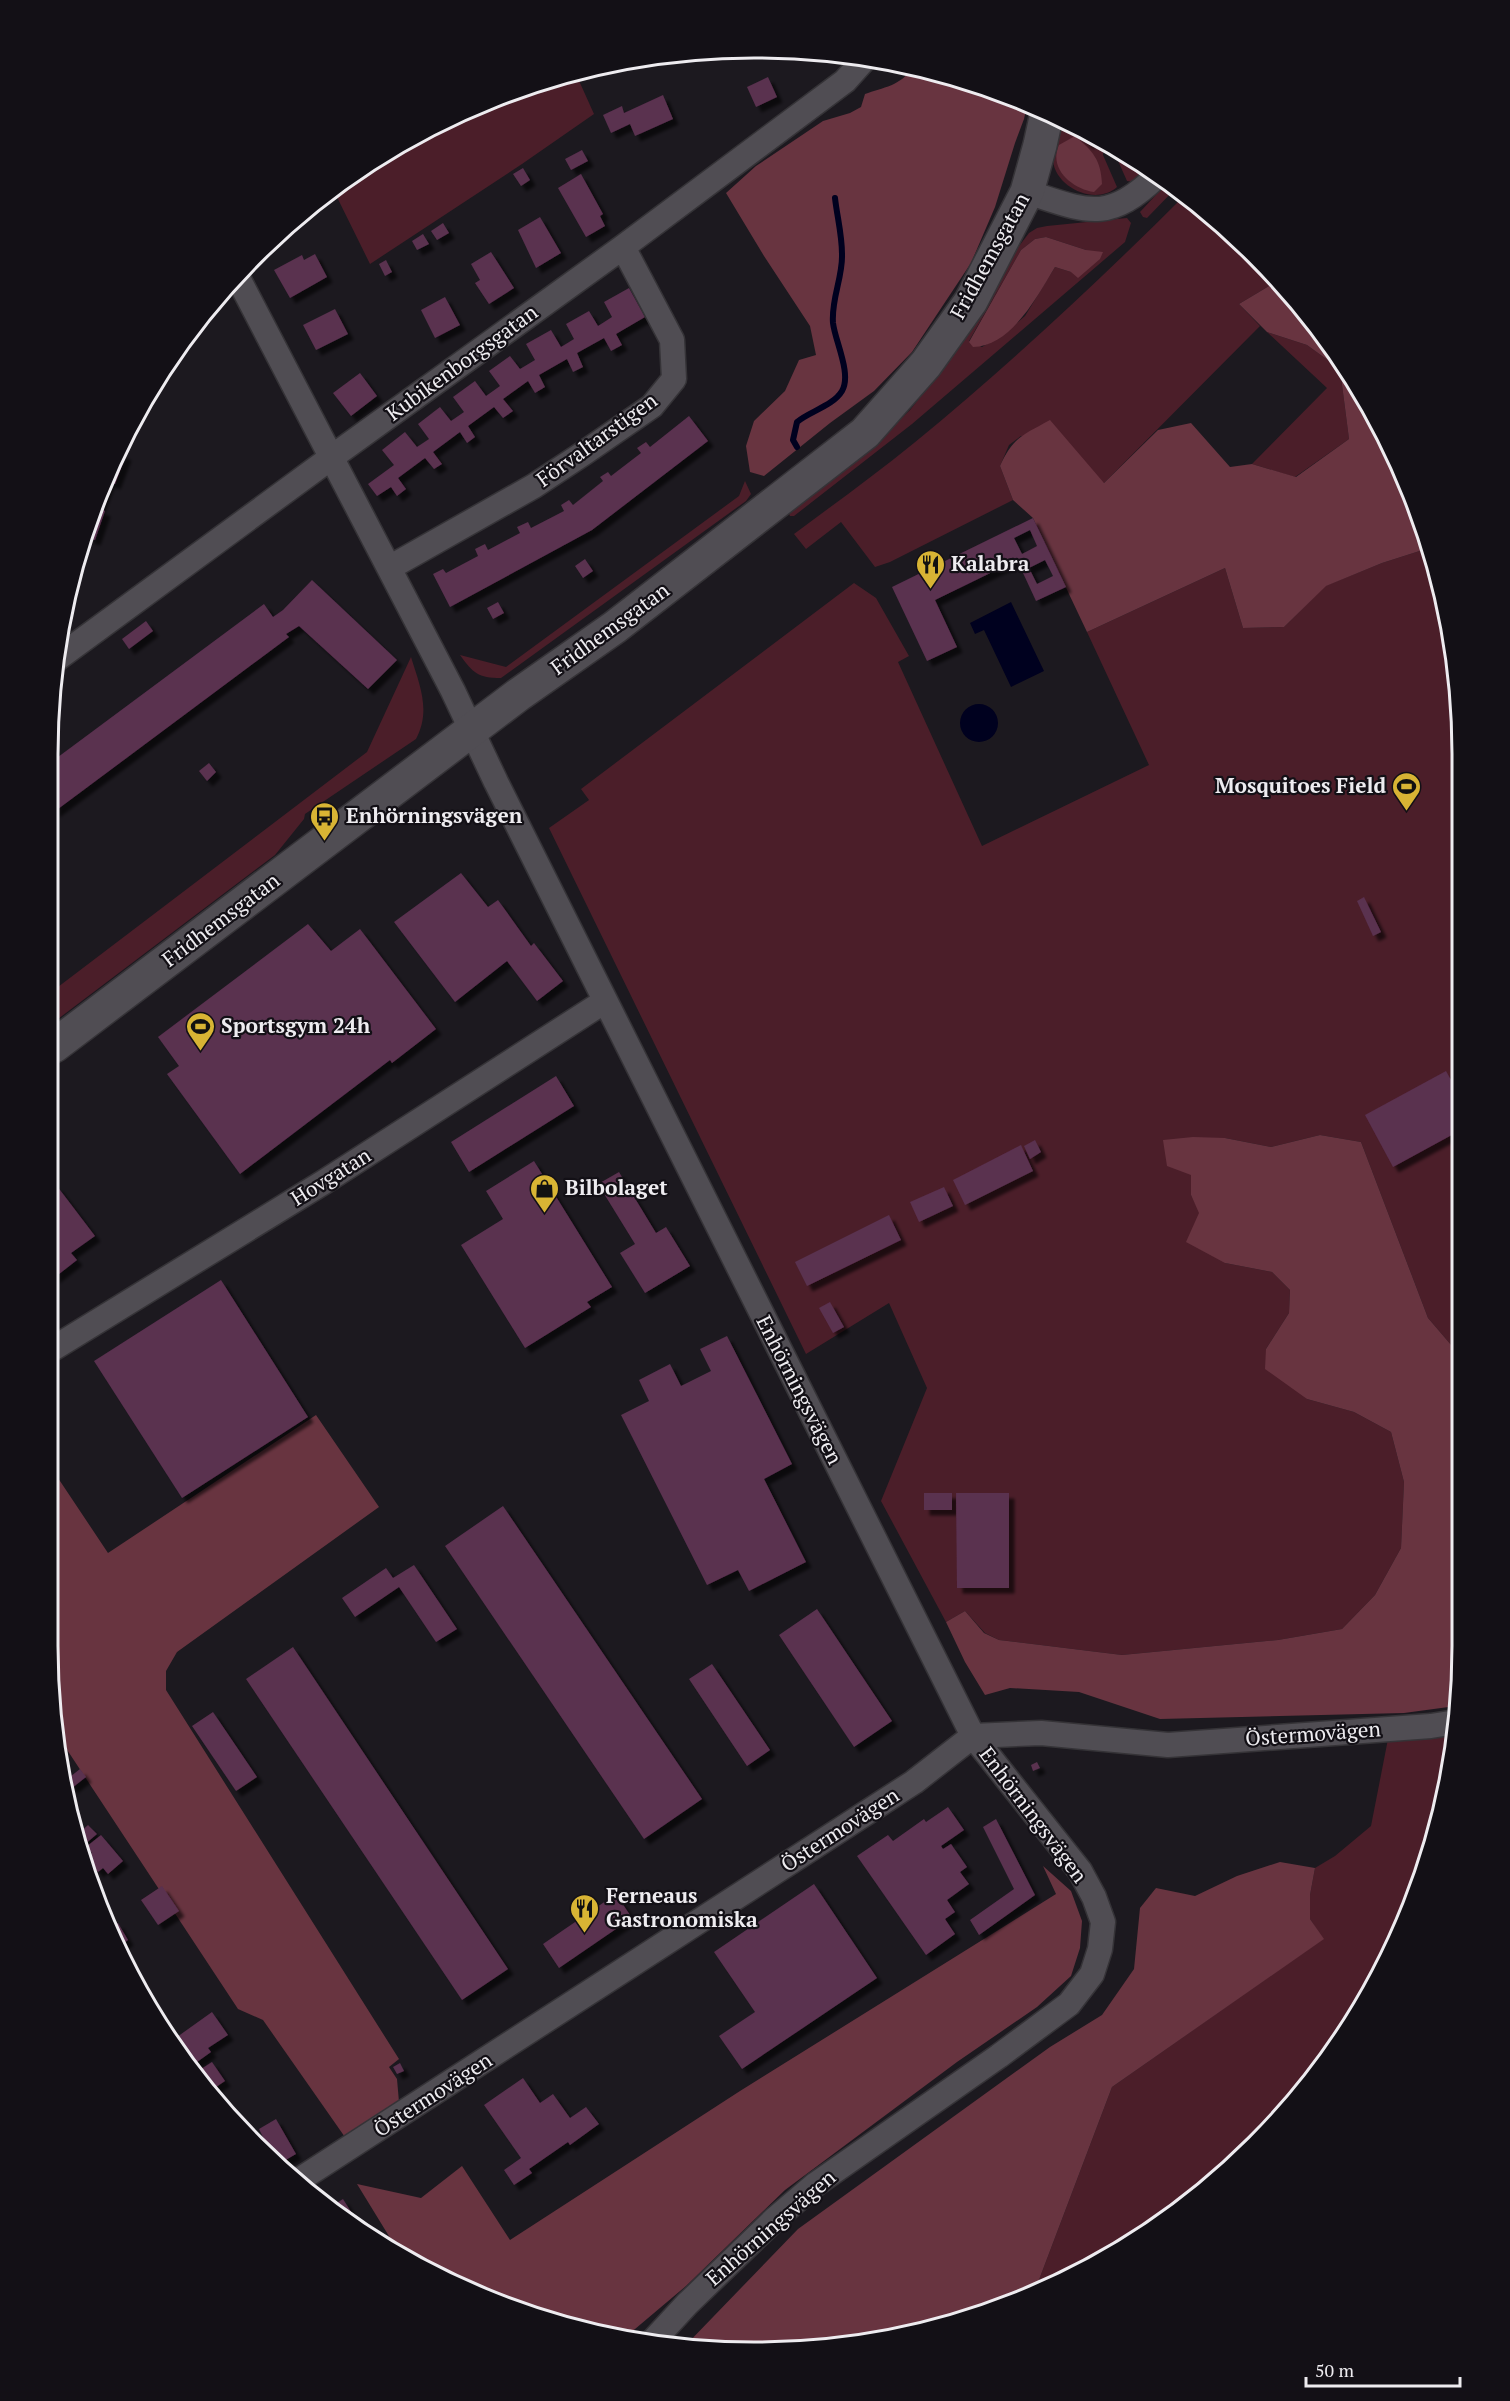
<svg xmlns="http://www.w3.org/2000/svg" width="1510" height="2401" font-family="'PT Serif',serif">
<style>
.green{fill:#4b1e29;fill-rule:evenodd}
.forest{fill:#683440}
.water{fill:#00011f}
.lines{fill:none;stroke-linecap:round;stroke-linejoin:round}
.stream{stroke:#00011f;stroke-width:6}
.building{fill:#5a304f;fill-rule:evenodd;filter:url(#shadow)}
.street-casing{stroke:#353337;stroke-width:27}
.secondary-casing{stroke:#353337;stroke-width:36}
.street{stroke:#504d53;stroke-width:24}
.secondary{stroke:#504d53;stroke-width:33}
.labels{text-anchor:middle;stroke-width:4.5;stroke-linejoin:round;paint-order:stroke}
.street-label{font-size:21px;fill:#eeecf0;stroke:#131016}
.poi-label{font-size:21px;font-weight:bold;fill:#eeecf0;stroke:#131016;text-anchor:start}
.rim{fill:none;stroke:#eeecf0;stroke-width:3}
</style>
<defs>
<filter id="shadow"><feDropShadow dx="5.5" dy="5.5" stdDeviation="1.5" flood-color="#0009"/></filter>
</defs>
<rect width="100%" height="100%" fill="#1c191f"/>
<path class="green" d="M576,74L594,114L522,164L370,264L334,191L402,143L528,85Z
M1060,118L1104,143L1103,155L1117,187C1096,206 1056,188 1053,161C1051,150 1058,129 1060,118Z
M1116,151L1146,170L1134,182L1127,181L1119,163Z
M1167,183L1176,188L1147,218L1143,217L1140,212Z
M1186,194L1274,283L1239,304L1260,326L1104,483L1021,436L1009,445L1000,466L1013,500L890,562L875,567L841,522L806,549L794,534C834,504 875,475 914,443C1009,365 1099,281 1186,194Z
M1127,218L1131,223L1125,242L912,424L794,516H790L788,511L866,452L910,410L964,341L1013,254L1029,233L1037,228L1047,226ZM1046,237L1086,250L1071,272L1055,267L1025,316L1004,334L982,347L969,341L1021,250L1035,239Z
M1267,332L1307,345L1340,369L1349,439L1295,477L1252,464L1327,388Z
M745,481L751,494L746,501L501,678C478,678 473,673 460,655L506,667L739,496Z
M1429,548L1438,572L1460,708L1458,1353L1428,1318L1361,1142L1320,1135L1271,1147L1225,1138L1191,1175V1195L1225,1263L1272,1272L1290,1290L1289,1313L1266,1349L1307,1399L1354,1412L1391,1432L1404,1482L1401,1548L1375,1595L1342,1629L1278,1640L1122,1655L999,1640L985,1633L965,1611L946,1622L881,1501L927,1388L889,1303L806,1354L549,828L589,800L581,789L854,583L876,598L909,656L898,662L982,846L1149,765L1087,632L1225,568L1243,628L1284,627L1325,586L1382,563Z
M411,657C420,686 431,711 416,739L305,814L304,819L275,855L54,1022V990L367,752Z
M1456,1730V1738L1408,1916L1316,2077L1221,2177L1148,2234L1067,2280L1034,2293L1112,2087L1323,1939L1310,1919V1895L1315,1868L1335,1856L1371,1826L1388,1739Z"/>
<path class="forest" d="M911,68L938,72L1027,105L1024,119L1015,143L995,207L971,263L912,352L874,391L830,423L764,476L750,472L746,446L754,421L785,391L799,360L816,355L810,326L764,256L726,193L756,166L823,121L850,113L861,107L865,94C882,88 903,85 911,68Z
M1075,136C1093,151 1101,160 1102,184L1094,192C1073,189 1048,169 1059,145Z
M1046,237L1086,250L1103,252L1100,259L1078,278L1071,272L1055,267C1038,295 1011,347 973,347L969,342L1021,250L1035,239Z
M1274,283L1316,324L1389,442L1429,548L1382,563L1326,586L1284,627L1243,628L1225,568L1087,632L1033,518L1013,500L1000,466C1013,437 1023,435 1050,420L1104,483L1158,430L1191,423L1230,467L1252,464L1296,477L1349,439L1340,369L1307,345L1267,332L1239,304Z
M1320,1135L1361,1142L1428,1318L1458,1353L1456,1706L1404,1713L1160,1719L1079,1692L1010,1688L985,1695L965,1662L946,1622L965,1611L984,1633L999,1640L1122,1655L1278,1640L1342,1629L1375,1595L1401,1548L1404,1482L1391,1432L1354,1412L1307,1399L1265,1369L1266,1349L1289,1313L1290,1290L1272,1272L1225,1263L1186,1242L1199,1213L1191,1195V1175L1167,1166L1163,1140L1193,1137L1225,1138L1271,1147Z
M316,1415L379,1507L177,1652L166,1671V1690L399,2059L389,2067L397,2079L399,2102L347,2140L263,2020L238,2009L54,1730V1472L108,1553Z
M1280,1862L1315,1868L1310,1895V1919L1324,1939L1112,2087L1034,2293L938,2329L755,2353L685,2346L798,2229L1050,2047L1102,2015L1134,1969L1140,1908L1156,1888L1195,1896L1237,1876Z
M1043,1866L1071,1891L1082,1921L1080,1948L1071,1976L1037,2007L957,2062L785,2190L686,2286L622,2340L527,2315L403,2259L357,2184L421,2198L462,2166L510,2240L740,2091L1056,1894Z"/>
<path class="water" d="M1011,602L1044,671L1011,687L984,630L975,634L970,623Z
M960 723a19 19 0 1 1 38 0a19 19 0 1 1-38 0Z"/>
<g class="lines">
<path class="stream" d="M797,447L793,440L797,422C810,411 833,406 842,391C852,374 835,341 833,323C831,299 843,277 842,254C842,235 837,216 835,198"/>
</g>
<path class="building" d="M768,77L777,97L756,107L747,87Z
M663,95L673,119L635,136L630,124L611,133L603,115L622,106L624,113Z
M1080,129L1094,137L1088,144L1076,133Z
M582,150L588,161L571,170L565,159Z
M523,168L530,180L521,186L513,174Z
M581,174L603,214L600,216L605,226L586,237L558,188Z
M540,217L561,253L536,268L518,230Z
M443,223L449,233L437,240L431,231Z
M423,234L429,244L417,250L412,241Z
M491,252L514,288L489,304L475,283L480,280L471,264Z
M315,254L327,277L290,298L274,270L302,255L304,260Z
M386,260L392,272L385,276L379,264Z
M629,288L645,317L616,334L622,345L611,351L604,338L577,353L583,367L573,372L567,359L539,375L545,387L535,393L528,381L503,399L513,411L503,418L494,407L468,426L475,437L467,443L460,432L433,452L442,464L434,469L425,458L398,478L406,489L397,496L391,487L377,496L368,484L394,465L382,450L405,432L417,447L429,439L418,424L440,407L451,421L464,412L453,397L475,381L486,396L500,386L489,371L510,356L520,369L535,360L526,344L551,330L561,347L574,339L566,324L589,311L598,326L612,317L604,302Z
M445,297L460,325L435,338L421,310Z
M335,309L348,334L316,350L303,325Z
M360,373L377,396L351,416L333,393Z
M689,416L708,441L592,530L450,607L433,574L443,569L446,573L478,556L475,549L485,544L488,550L520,533L517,527L528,522L531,528L564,511L561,505L569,500L573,505L603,481L600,477L608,472L611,476L641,453L637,448L646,442L650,447Z
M120,453L126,455L115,484L109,482L99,509L105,511L95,540L88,538L102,484Z
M1033,518L1066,587L1036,601L1017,560L935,600L957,647L927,661L892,587ZM1030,530L1037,546L1022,554L1014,538ZM1045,560L1053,576L1037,584L1029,568Z
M585,559L593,571L583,578L575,566Z
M312,580L397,660L368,689L299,626L286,634L289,637L54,812V760L264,604L273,617L283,610Z
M498,602L504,613L493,619L487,608Z
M146,621L153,631L129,649L122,639Z
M209,763L216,772L207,781L199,771Z
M461,873L488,907L498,900L531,946L534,943L563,981L537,1001L507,961L455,1002L394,922Z
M1364,897L1381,932L1373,936L1357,901Z
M308,924L331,951L360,929L436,1029L392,1063L390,1060L240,1174L167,1074L179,1066L158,1037Z
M1446,1071L1459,1094V1131L1393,1167L1365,1115Z
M556,1076L574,1106L469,1172L451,1142Z
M1035,1140L1041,1152L1030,1159L1024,1146Z
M1021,1145L1033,1171L965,1205L953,1180Z
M534,1161L612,1287L587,1302L591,1307L525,1348L461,1245L503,1219L486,1191Z
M619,1172L656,1233L666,1227L690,1266L645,1293L620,1253L635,1244L598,1184Z
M57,1186L95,1236L71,1253L77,1260L54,1278V1188Z
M944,1187L953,1206L919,1222L910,1202Z
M889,1215L901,1240L807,1286L795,1262Z
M221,1280L308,1417L182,1498L94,1361Z
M830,1302L844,1327L833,1333L819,1308Z
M727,1336L792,1464L764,1479L806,1562L749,1591L738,1570L707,1585L621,1415L649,1401L639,1380L670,1364L681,1386L711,1371L700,1349Z
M924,1493H952V1510H924Z
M956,1493H1009V1588H957Z
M503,1506L702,1799L644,1839L445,1546Z
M414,1565L457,1629L436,1642L399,1587L355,1617L342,1598L386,1568L393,1578Z
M817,1609L892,1721L854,1747L779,1635Z
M293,1647L508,1969L462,2000L246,1679Z
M712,1664L770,1750L747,1766L689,1679Z
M213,1712L257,1777L236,1791L192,1726Z
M1037,1762L1040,1768L1033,1771L1031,1765Z
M80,1769L86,1777L72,1788L66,1780Z
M948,1807L964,1830L941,1846L943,1849L951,1844L967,1867L960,1872L969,1884L947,1900L955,1912L945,1919L955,1934L926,1955L857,1856L888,1835L893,1841L924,1819L926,1822Z
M996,1819L1035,1895L979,1935L970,1920L1014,1889L983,1827Z
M88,1825L97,1834L84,1845L77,1835Z
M101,1835L123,1861L108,1874L103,1868L98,1872L86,1858L92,1853L86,1847Z
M814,1884L877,1978L742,2069L719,2036L755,2012L714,1952Z
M162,1886L179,1911L158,1925L141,1900Z
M616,1894L632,1918L559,1968L543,1944Z
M118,1923L128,1940L121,1945L112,1926Z
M212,2012L228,2035L208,2048L211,2052L190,2067L170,2042Z
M212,2062L225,2081L210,2091L195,2073Z
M400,2063L404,2071L397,2074L393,2067Z
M523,2078L540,2103L553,2094L570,2118L586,2107L599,2124L570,2145L568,2142L529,2169L532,2173L514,2185L504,2170L521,2158L484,2105Z
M276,2119L296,2154L277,2165L256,2147L265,2141L259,2129Z
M343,2199L358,2223L353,2226L327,2209Z"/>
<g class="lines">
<defs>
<path id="street" d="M1027,192C1086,211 1107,224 1157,176
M238,278L453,691L496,782L973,1736L1080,1871L1094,1897L1103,1922L1100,1949L1092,1974L1069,2004L999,2056L816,2184L775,2219L687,2304L651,2343
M389,568L534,486L584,453L652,406L674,379L672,340L623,247
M54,661L332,457L623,247L845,81L862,62V60
M54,1348L324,1182L605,1001
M296,2182L914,1782L973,1736L1041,1733L1168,1745L1431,1726L1456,1722"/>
<path id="secondary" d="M54,1046L518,695L615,627L865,433L926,364L971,301L1027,192L1040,145L1047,113"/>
</defs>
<use href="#street" class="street-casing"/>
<use href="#secondary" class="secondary-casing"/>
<use href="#street" class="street"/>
<use href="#secondary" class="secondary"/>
</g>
<defs>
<symbol id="restaurant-pin" viewBox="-11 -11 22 30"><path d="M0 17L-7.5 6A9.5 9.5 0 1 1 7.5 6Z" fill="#d8b434" stroke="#131016"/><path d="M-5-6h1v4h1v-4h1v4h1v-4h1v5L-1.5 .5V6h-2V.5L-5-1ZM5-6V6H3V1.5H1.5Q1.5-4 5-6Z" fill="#111"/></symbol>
<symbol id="stadium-pin" viewBox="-11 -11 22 30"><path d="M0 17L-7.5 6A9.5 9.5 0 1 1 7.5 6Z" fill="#d8b434" stroke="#131016"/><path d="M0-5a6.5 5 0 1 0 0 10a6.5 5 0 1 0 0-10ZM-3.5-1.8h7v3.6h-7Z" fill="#111"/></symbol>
<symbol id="bus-pin" viewBox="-11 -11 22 30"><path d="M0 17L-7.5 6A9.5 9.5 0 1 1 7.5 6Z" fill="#d8b434" stroke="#131016"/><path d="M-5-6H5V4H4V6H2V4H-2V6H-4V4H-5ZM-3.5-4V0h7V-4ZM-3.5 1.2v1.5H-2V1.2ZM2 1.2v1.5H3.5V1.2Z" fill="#111"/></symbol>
<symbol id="shop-pin" viewBox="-11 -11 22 30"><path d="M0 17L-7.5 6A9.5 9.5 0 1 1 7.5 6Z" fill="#d8b434" stroke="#131016"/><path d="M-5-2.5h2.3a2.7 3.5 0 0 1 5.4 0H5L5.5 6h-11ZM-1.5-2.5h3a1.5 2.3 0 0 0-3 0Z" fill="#111"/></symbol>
</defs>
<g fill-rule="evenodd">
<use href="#restaurant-pin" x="914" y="548" width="33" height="45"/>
<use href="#stadium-pin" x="1390" y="770" width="33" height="45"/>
<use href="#bus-pin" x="308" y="800" width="33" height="45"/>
<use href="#stadium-pin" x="184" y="1010" width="33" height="45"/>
<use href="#shop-pin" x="528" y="1172" width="33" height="45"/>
<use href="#restaurant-pin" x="568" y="1892" width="33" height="45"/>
</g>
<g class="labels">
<g class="street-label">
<text transform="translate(990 256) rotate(-61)" y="7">Fridhemsgatan</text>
<text transform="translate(462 363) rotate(-36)" y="7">Kubikenborgsgatan</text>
<text transform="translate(597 440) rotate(-36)" y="7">Förvaltarstigen</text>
<text transform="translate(610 629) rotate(-36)" y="7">Fridhemsgatan</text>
<text transform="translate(221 920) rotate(-37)" y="7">Fridhemsgatan</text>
<text transform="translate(331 1177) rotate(-32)" y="7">Hovgatan</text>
<text transform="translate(799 1390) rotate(63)" y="7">Enhörningsvägen</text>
<text transform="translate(1313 1734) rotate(-4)" y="7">Östermovägen</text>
<text transform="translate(1033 1815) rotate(53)" y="7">Enhörningsvägen</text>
<text transform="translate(840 1830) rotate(-33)" y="7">Östermovägen</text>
<text transform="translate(433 2095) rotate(-33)" y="7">Östermovägen</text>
<text transform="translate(771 2228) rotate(-41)" y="7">Enhörningsvägen</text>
</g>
<g class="poi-label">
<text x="951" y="571">Kalabra</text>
<text x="1386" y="793" text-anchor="end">Mosquitoes Field</text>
<text x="346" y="823">Enhörningsvägen</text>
<text x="221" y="1033">Sportsgym 24h</text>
<text x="565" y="1195">Bilbolaget</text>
<text x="606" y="1903">Ferneaus<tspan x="606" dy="24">Gastronomiska</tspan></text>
</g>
</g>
<path d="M0 0H1510V2401H0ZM754 58H756A696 696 0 0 1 1452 754V1646A696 696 0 0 1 756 2342H754A696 696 0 0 1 58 1646V754A696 696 0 0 1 754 58Z" fill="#131016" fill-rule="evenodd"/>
<path class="rim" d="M754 58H756A696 696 0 0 1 1452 754V1646A696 696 0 0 1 756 2342H754A696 696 0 0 1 58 1646V754A696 696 0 0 1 754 58Z"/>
<path d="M1306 2377v9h154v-9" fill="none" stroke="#eeecf0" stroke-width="3"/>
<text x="1315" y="2377" font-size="18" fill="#eeecf0" stroke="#131016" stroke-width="4.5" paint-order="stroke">50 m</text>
</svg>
